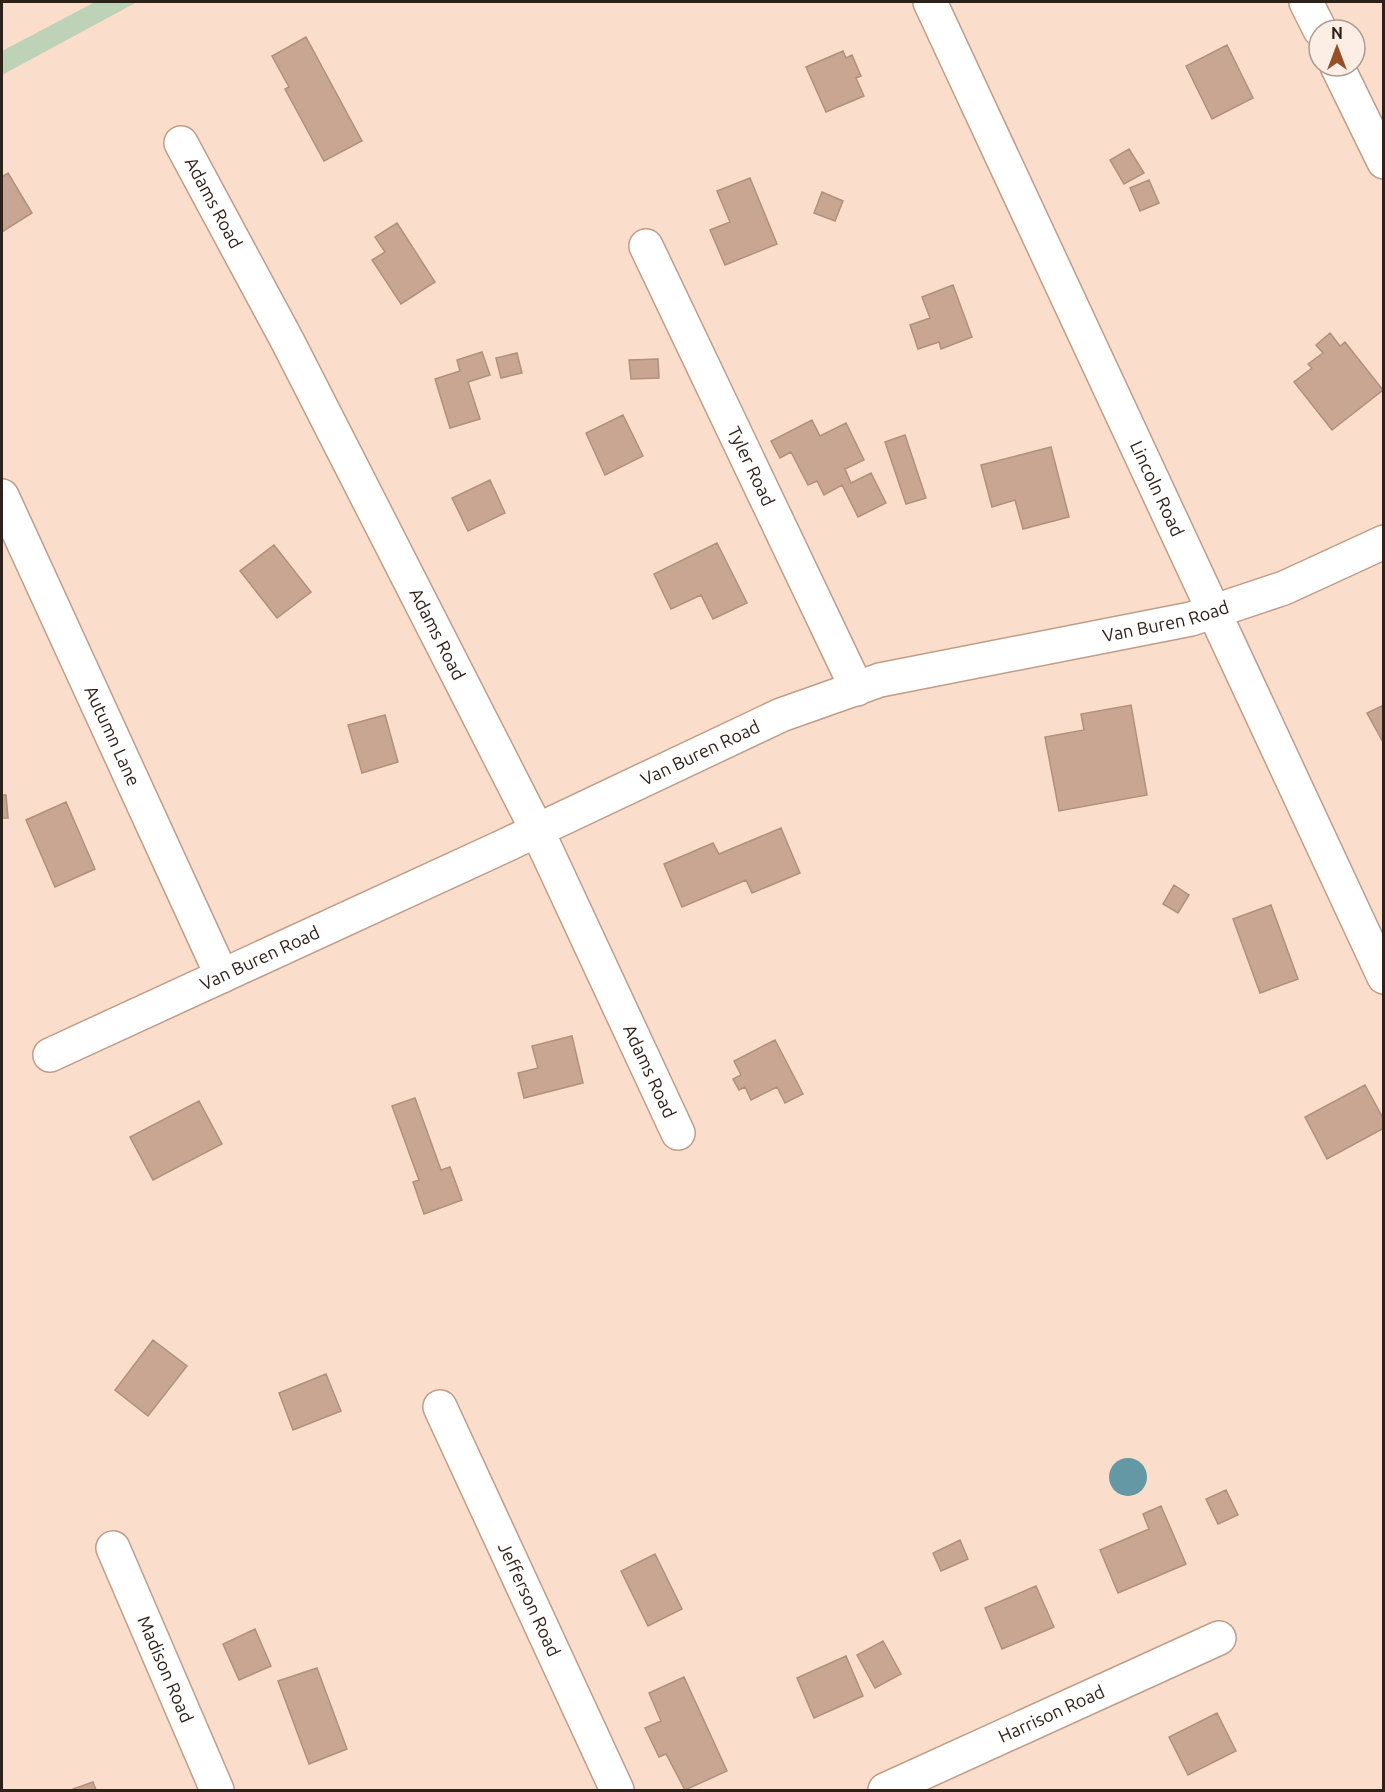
<svg xmlns="http://www.w3.org/2000/svg" width="1385" height="1792" font-family="Ubuntu,sans-serif">
<style>
.green{fill:#bed2b8}
.water{fill:#6398a4}
.building{fill:#c8a691;stroke:#b1907c;stroke-width:1.5}
.lines{fill:none;stroke-linecap:round;stroke-linejoin:round}
.minor-casing{stroke:#bf9d88;stroke-width:36}
.minor{stroke:#fff;stroke-width:33}
.labels{text-anchor:middle;stroke-width:5;stroke-linejoin:round;paint-order:stroke}
.street-label{font-size:18px;fill:#2e2119;stroke:#fceee5}
</style>
<rect width="100%" height="100%" fill="#faddcb"/>
<path class="green" d="M95,2H137L2,75V51Z"/>
<path class="water" d="M1109 1477a19 19 0 1 1 38 0a19 19 0 1 1-38 0Z"/>
<path class="building" d="M306,37L362,141L324,161L285,89L289,87L272,56Z
M1227,45L1253,98L1212,119L1186,66Z
M843,51L846,58L852,55L861,76L856,78L864,96L826,112L806,67Z
M1129,149L1144,173L1124,184L1110,160Z
M8,173L32,213L2,232V177Z
M750,178L777,244L725,265L710,230L730,222L717,191Z
M1149,180L1159,203L1140,211L1130,188Z
M822,192L843,201L835,221L814,213Z
M397,223L435,282L401,304L372,260L385,252L375,237Z
M953,285L972,337L941,349L939,342L918,349L910,325L930,318L922,297Z
M1330,333L1340,346L1345,342L1383,390L1332,430L1294,382L1312,368L1308,364L1323,353L1316,345Z
M482,352L490,375L468,382L480,419L450,428L435,379L460,371L457,360Z
M517,353L522,373L501,378L496,358Z
M658,359L659,378L631,379L629,360Z
M623,415L643,456L605,475L586,433Z
M812,420L820,436L846,423L864,460L845,469L851,483L871,473L886,503L858,517L842,485L824,495L817,481L808,485L791,452L780,458L771,441Z
M905,435L926,498L906,504L885,442Z
M1051,447L1069,517L1023,529L1015,500L992,507L981,465Z
M490,480L505,513L468,531L452,498Z
M717,543L747,603L713,619L701,595L671,609L654,574Z
M274,545L311,592L277,618L240,571Z
M1131,705L1147,795L1059,811L1045,737L1084,730L1081,714Z
M1384,705V744L1367,713Z
M385,715L398,762L362,773L348,725Z
M2,795H6L8,818H2Z
M66,802L95,869L55,887L26,820Z
M781,828L800,873L752,893L746,880L682,907L664,864L713,843L719,854Z
M1174,885L1189,895L1178,913L1163,904Z
M1271,905L1298,979L1260,993L1233,919Z
M572,1036L583,1083L524,1098L518,1073L538,1068L532,1046Z
M775,1040L803,1094L785,1103L777,1087L751,1100L745,1087L739,1090L733,1079L741,1075L734,1061Z
M1365,1085L1384,1120V1128L1327,1159L1305,1117Z
M415,1098L441,1170L450,1167L462,1200L424,1214L413,1182L419,1180L392,1106Z
M199,1101L222,1144L153,1180L130,1137Z
M153,1340L187,1366L148,1416L115,1390Z
M326,1374L341,1411L293,1430L279,1393Z
M1226,1490L1238,1515L1218,1524L1206,1499Z
M1161,1506L1186,1564L1118,1593L1100,1550L1149,1529L1143,1514Z
M960,1540L968,1559L941,1571L933,1553Z
M655,1554L682,1609L648,1626L621,1571Z
M1036,1586L1054,1627L1002,1649L985,1608Z
M255,1629L271,1666L239,1680L223,1644Z
M883,1641L901,1674L875,1688L857,1655Z
M846,1656L863,1696L814,1718L797,1678Z
M317,1668L347,1749L309,1764L278,1681Z
M684,1677L727,1771L685,1790L666,1754L659,1757L645,1728L661,1721L649,1693Z
M1217,1713L1236,1751L1188,1775L1169,1737Z
M93,1782L96,1790H73V1789Z"/>
<g class="lines">
<defs>
<g id="minor">
<path id="s1" d="M930,2L1384,977"/>
<path d="M1306,2L1320,30"/>
<path d="M1337,66L1384,162"/>
<path id="s2" d="M181,143L288,342L537,830L678,1133"/>
<path id="s3" d="M646,246L857,689"/>
<path id="s4" d="M2,496L222,976"/>
<path id="s5" d="M50,1055L502,847L781,715L880,680L1191,619L1284,588L1384,542"/>
<path id="s6" d="M440,1407L617,1790"/>
<path id="s7" d="M113,1548L217,1790"/>
<path id="s8" d="M885,1790L1219,1638"/>
</g>
</defs>
<use href="#minor" class="minor-casing"/>
<use href="#minor" class="minor"/>
</g>
<g class="labels">
<g class="street-label">
<text dy="6" stroke="none"><textPath href="#s2" startOffset="68">Adams Road</textPath></text>
<text dy="6" stroke="none"><textPath href="#s3" startOffset="244">Tyler Road</textPath></text>
<text dy="6" stroke="none"><textPath href="#s1" startOffset="537">Lincoln Road</textPath></text>
<text dy="6" stroke="none"><textPath href="#s5" startOffset="1203">Van Buren Road</textPath></text>
<text dy="6" stroke="none"><textPath href="#s2" startOffset="554">Adams Road</textPath></text>
<text dy="6" stroke="none"><textPath href="#s4" startOffset="264">Autumn Lane</textPath></text>
<text dy="6" stroke="none"><textPath href="#s5" startOffset="717">Van Buren Road</textPath></text>
<text dy="6" stroke="none"><textPath href="#s5" startOffset="231">Van Buren Road</textPath></text>
<text dy="6" stroke="none"><textPath href="#s2" startOffset="1040">Adams Road</textPath></text>
<text dy="6" stroke="none"><textPath href="#s6" startOffset="212">Jefferson Road</textPath></text>
<text dy="6" stroke="none"><textPath href="#s7" startOffset="132">Madison Road</textPath></text>
<text dy="6" stroke="none"><textPath href="#s8" startOffset="183">Harrison Road</textPath></text>
</g>
</g>
<rect width="1385" height="1792" fill="none" stroke="#2e2119" stroke-width="6"/>
<g transform="translate(1337 48)"><circle r="28" fill="#fceee5" stroke="#aa9c93" stroke-width="1.5"/>
<path d="M0-4.5L10 22L0 15L-10 22Z" fill="#964f29"/>
<text y="-9" font-size="16" font-weight="bold" text-anchor="middle" fill="#2e2119">N</text>
</g>
</svg>
